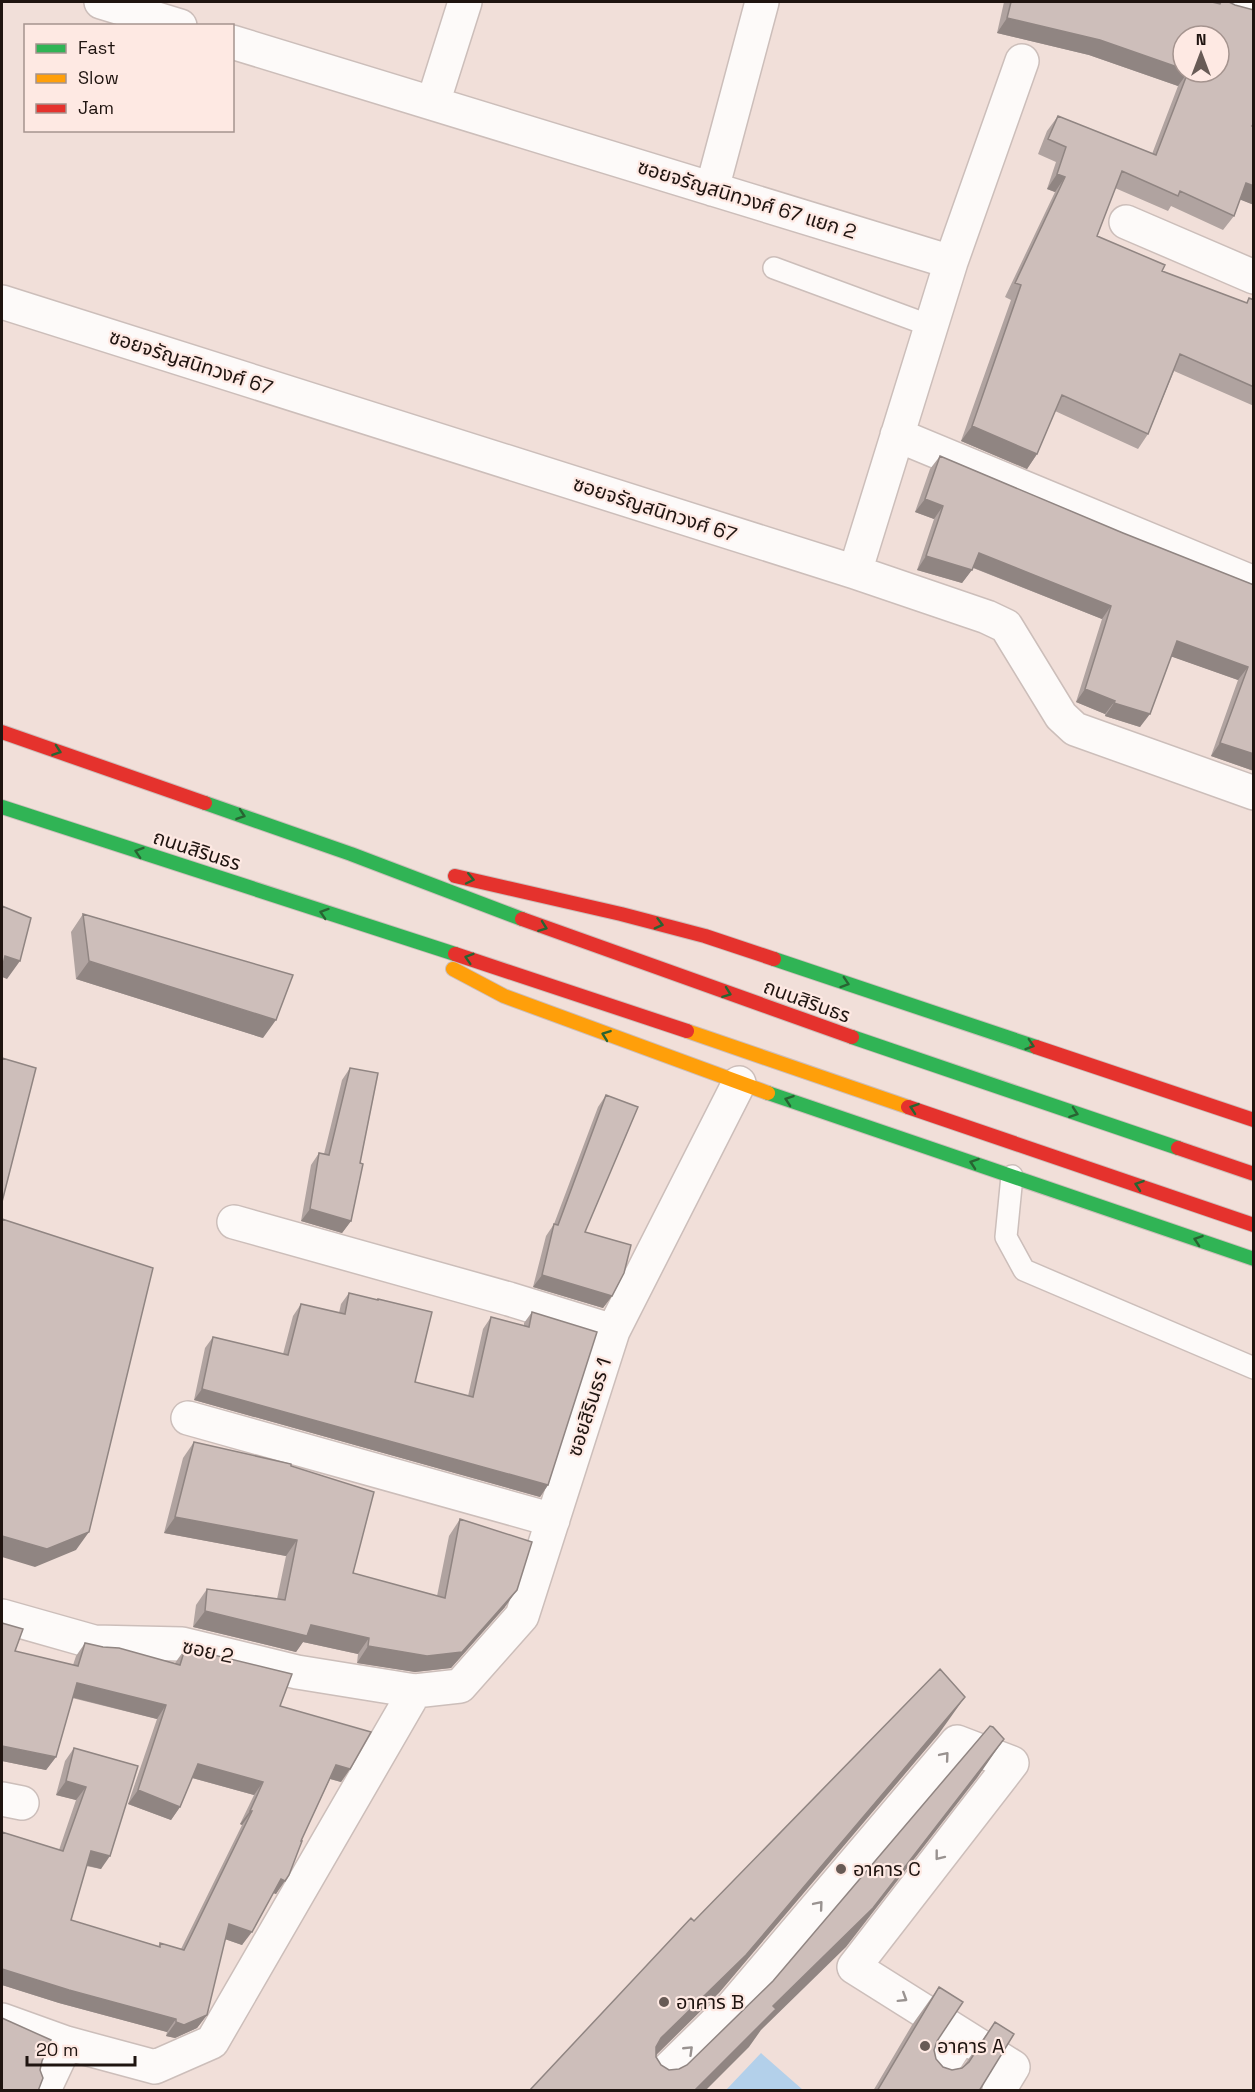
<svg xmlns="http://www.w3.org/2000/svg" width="1255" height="2092" font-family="'Space Grotesk','Noto Sans Thai',sans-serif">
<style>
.water{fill:#b3d0ea}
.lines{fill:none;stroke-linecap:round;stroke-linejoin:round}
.lane-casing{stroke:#ccbeba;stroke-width:24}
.street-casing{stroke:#ccbeba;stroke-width:36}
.fast-casing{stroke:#ccbeba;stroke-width:16}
.slow-casing{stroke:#ccbeba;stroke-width:16}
.jam-casing{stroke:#ccbeba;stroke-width:16}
.lane{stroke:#fdfaf9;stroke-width:21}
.street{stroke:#fdfaf9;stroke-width:33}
.fast{stroke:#30b455;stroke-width:14}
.slow{stroke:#ff9f0a;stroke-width:14}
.jam{stroke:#e5322d;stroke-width:14}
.wall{fill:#b0a3a0}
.shaded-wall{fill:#908582}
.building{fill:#cdbeba;stroke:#908582;stroke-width:1.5}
.oneway{stroke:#286432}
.oneway2{stroke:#999290}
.poi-dot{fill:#685b56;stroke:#fee9e3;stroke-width:2}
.labels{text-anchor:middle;stroke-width:4.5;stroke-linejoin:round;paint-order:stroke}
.street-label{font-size:20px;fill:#1f1410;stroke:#fee9e3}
.poi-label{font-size:20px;fill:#1f1410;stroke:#fee9e3;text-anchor:start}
</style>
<rect width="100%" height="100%" fill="#f1dfd9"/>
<path class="water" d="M761,2053L803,2090H726Z"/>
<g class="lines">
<defs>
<path id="lane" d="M774,268L931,326
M1012,1176L1006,1237L1024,1270L1254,1368"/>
<path id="street" d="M101,2L180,26
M1230,2L1254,8
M232,42L951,262L855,572
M433,103L465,2
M712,189L762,2
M1126,222L1254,277
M951,262L1022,61
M2,302L855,572L987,617L1006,626L1061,716L1075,729L1254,793
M897,435L1254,583
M234,1222L509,1299L613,1331
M188,1418L553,1520
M2,1616L94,1642L182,1644L297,1672L415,1691L460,1686L522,1616L613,1331L739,1083
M2,1799L22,1803
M2,2020L66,2043L155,2067L212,2042L415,1691
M44,2090L66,2043
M647,2090L733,2006L957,1742L1012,1763L854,1967L1013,2067L999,2090
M926,2090L962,2035"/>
<path id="fast" d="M205,803L351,854L522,919
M2,807L455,954
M774,959L1036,1047
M852,1037L1178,1148
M768,1093L1254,1259"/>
<path id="slow" d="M453,969L504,996L768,1093
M687,1031L908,1107"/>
<path id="jam" d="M2,732L205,803
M455,876L621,914L705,936L774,959
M522,919L852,1037
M455,954L687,1031
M1036,1047L1254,1120
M908,1107L1254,1225
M1178,1148L1254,1174"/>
</defs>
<use href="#lane" class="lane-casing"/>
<use href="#street" class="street-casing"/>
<use href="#fast" class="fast-casing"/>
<use href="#slow" class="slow-casing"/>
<use href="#jam" class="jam-casing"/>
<use href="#lane" class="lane"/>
<use href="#street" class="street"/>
<use href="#fast" class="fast"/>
<use href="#slow" class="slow"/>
<use href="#jam" class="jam"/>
</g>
<path class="wall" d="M1004,2H1212L1217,3L1218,2H1229L1252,126L1254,205L1240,199L1234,216L1223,230L1171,206L1168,211L1115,188L1097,236L1162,271L1246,303L1249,298L1254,300V406L1174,371L1148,434L1138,449L1055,411L1037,454L1027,469L961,441L1011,300L1005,297L1055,192L1047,189L1056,162L1038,154L1047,131L1058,116L1152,154L1178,86L1089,55L997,33Z
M940,456L1123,533L1254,585V771L1211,756L1238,680L1171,656L1140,727L1105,716V714L1076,702L1102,619L973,568L962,583L917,570L934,519L915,512L930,469Z
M83,914L263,1038L76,979L71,932Z
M350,1068L360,1163L351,1221L342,1233L301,1221L311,1165L319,1153L324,1154L342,1080Z
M606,1095L585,1232L612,1296L603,1308L533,1287L546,1236L554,1224L598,1107Z
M349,1293L377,1300L378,1299L415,1382L468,1396L483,1329L491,1317L524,1326V1323L532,1312L548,1485L540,1497L194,1400L205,1348L213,1337L283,1354L293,1316L301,1304L339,1313L341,1304Z
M194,1442L291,1466L353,1573L437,1596L449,1536L460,1519L505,1607L451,1668L415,1672L357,1663L358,1654L303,1642L296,1652L193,1627L196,1605L207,1589L277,1599L286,1556L164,1533L183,1458Z
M2,1623L15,1651L73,1665L76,1656L85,1643L175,1663L185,1649L280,1706L350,1769L341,1782L330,1779L276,1894L273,1893L242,1945L225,1939L207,2015L197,2028L175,2038L166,2036L167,2032L59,2003L2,1985V1832L59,1850L76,1800L56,1795L65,1761L74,1748L138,1766L101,1869L86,1866L71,1920L158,1947L160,1943L181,1949L242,1825L240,1824L254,1795L192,1778L180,1807L171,1820L128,1804L157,1719L72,1698L56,1757L46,1770L2,1761Z
M939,1987L937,2041L934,2050L936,2059L943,2067L952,2070L962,2068L995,2022L979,2091H873L912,2025Z"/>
<path class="shaded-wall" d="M1007,18L1100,40L1183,69V72H1188L1178,86L1089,55L997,33Z
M1057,174L1065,177L1055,192L1047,189Z
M1246,183L1254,186V205L1236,198Z
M972,426L1037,454L1027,469L961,441Z
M925,499L943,506L934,519L915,512Z
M979,553L1111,606L1102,619L969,566Z
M926,556L972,570L962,583L917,570Z
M1177,641L1248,667L1238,680L1167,655Z
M1085,689L1115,701L1105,714L1076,702Z
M1114,703L1150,714L1140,727L1105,716Z
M1220,743L1254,754V771L1211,756Z
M5,956L20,961L7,979L2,977V961Z
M89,961L276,1020L263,1038L76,979Z
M310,1209L351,1221L342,1233L301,1221Z
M542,1275L612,1296L603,1308L533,1287Z
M202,1389L548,1485L540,1497L194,1400Z
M175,1517L297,1540L286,1556L164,1533Z
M89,1532L76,1550L35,1567L2,1557V1536Z
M517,1590L505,1607L451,1668L415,1672L357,1663L368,1646Z
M205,1611L311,1625L369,1638L358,1654L303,1642L296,1652L193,1627Z
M77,1683L166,1705L157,1719L67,1696Z
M965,1697L938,1735L719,1993L634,2077L661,2038Z
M1004,1739L977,1778L846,1947L761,2030L749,2047L705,2091H694L773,2006Z
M2,1746L56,1757L46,1770L2,1761Z
M198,1764L263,1782L254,1795L189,1777Z
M336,1765L350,1769L341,1782L327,1778Z
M66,1781L86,1787L76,1800L56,1795Z
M138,1790L180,1807L171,1820L128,1804Z
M250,1811H252L242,1825L240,1824Z
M91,1851L110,1856L101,1869L81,1864Z
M281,1879L285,1881L276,1894L271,1892Z
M229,1924L252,1932L242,1945L219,1937Z
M2,1969L176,2019L167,2032L59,2003L2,1985Z
M207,2015L197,2028L175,2038L166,2036L176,2022Z"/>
<path class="building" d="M1011,2H1212L1220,4L1221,2H1229L1235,5L1254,10V123L1252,126L1254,127V186L1246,183L1234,216L1180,191L1178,196L1122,171L1097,236L1165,265L1162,271L1247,303L1249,298L1254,300V387L1180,354L1148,434L1062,395L1037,454L972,426L1021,285L1015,283L1065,177L1057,174L1066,147L1048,139L1058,116L1156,155L1188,72H1219V36H1183V69L1100,40L1007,18Z
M940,456L1123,533L1254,585V754L1220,743L1248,667L1177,641L1150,714L1114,703L1115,701L1085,689L1111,606L979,553L972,570L926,556L943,506L925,499Z
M2,906L31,918L20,961L5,956L2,969Z
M83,914L293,975L276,1020L89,961Z
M2,1058L36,1068L2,1202Z
M350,1068L378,1073L360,1163L363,1164L351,1221L310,1209L319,1153L329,1155Z
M606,1095L638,1107L585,1232L631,1245L624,1273L612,1296L542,1275L554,1224L558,1225Z
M2,1219L153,1268L89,1532L47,1549L2,1536Z
M349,1293L378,1300V1299L432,1312L415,1382L473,1397L491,1317L529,1327L532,1312L597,1332L548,1485L202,1389L213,1337L288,1355L301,1304L345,1314Z
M194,1442L291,1464V1466L374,1492L353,1573L445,1598L460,1519L532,1542L517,1590L462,1652L427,1656L368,1646L369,1638L311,1625L307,1636L205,1611L207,1589L285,1600L297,1540L175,1517Z
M2,1623L23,1629L15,1651L78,1666L85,1643L103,1647L119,1648L180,1665L185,1649H189L292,1674L280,1706L371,1732L350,1769L336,1765L301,1841H302L289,1875L285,1881L281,1879L252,1932L229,1924L207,2015L184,2025L176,2022V2019L69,1990L2,1969V1832L63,1851L86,1787L66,1781L74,1748L138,1766L110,1856L91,1851L71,1920L160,1947V1943L184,1950L252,1811H250L263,1782L198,1764L180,1807L138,1790L166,1705L77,1683L56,1757L2,1746Z
M940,1669L965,1697L746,1955L661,2038L656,2047V2057L661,2065L669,2070L679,2069L687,2065L773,1981L990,1726L993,1727L1004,1739L873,1908L773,2006L776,2009L694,2091H529L691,1918L694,1921Z
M939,1987L963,2002L937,2041L934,2050L936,2059L943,2067L952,2070L962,2068L969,2062L995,2022L1014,2034L979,2091H877Z
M2,2018L51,2040L42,2061L40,2070L43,2078L38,2091H2Z"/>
<defs><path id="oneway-chevron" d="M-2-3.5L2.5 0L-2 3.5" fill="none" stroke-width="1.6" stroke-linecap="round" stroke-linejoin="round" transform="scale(1.5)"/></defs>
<g class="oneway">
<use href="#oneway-chevron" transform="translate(57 751) rotate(19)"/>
<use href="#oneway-chevron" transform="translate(241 815) rotate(19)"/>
<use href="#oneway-chevron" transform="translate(139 852) rotate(-162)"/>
<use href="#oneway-chevron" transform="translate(470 879) rotate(12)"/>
<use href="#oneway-chevron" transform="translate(324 913) rotate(-162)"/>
<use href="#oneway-chevron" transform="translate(659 924) rotate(15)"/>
<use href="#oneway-chevron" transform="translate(543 927) rotate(20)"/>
<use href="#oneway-chevron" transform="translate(469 958) rotate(-163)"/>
<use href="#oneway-chevron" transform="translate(845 983) rotate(18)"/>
<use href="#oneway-chevron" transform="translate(727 993) rotate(20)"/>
<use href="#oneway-chevron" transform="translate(606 1035) rotate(-160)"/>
<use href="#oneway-chevron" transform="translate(1030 1045) rotate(18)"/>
<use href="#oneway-chevron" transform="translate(789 1100) rotate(-161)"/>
<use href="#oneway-chevron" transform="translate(914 1108) rotate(-161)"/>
<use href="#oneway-chevron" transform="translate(1074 1113) rotate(19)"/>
<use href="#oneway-chevron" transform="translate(974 1163) rotate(-161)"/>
<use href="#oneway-chevron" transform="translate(1139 1185) rotate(-161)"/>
<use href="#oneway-chevron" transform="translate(1198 1240) rotate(-161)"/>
</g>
<g class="oneway2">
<use href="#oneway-chevron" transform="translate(945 1756) rotate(-50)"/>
<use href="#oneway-chevron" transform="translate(939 1856) rotate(128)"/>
<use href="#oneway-chevron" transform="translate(819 1905) rotate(-50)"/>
<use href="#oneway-chevron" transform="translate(903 1998) rotate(32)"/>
<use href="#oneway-chevron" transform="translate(689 2050) rotate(-44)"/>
</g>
<g class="poi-dot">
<circle cx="841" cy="1869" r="6"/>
<circle cx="664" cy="2002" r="6"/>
<circle cx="925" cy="2046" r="6"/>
</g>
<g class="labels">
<g class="street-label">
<text transform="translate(747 199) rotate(17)" y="7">ซอยจรัญสนิทวงศ์ 67 แยก 2</text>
<text transform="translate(191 362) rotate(18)" y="7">ซอยจรัญสนิทวงศ์ 67</text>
<text transform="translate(655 509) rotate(18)" y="7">ซอยจรัญสนิทวงศ์ 67</text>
<text transform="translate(197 850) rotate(18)" y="7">ถนนสิรินธร</text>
<text transform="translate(807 1001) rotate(20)" y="7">ถนนสิรินธร</text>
<text transform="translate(589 1407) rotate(-72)" y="7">ซอยสิรินธร 1</text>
<text transform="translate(208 1651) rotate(12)" y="7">ซอย 2</text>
</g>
<g class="poi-label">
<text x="853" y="1876">อาคาร C</text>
<text x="676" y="2009">อาคาร B</text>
<text x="937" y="2053">อาคาร A</text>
</g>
</g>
<rect width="1255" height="2092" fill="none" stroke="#1f1410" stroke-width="6"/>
<rect x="24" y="24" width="210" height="108" fill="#fee9e3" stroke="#a5948f" stroke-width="1.5"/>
<rect x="36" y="44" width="30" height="9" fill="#30b455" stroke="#a5948f" stroke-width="1.5"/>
<text x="78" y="54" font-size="18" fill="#1f1410">Fast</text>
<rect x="36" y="74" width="30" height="9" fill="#ff9f0a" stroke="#a5948f" stroke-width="1.5"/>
<text x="78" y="84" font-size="18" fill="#1f1410">Slow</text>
<rect x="36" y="104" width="30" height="9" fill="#e5322d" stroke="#a5948f" stroke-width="1.5"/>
<text x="78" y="114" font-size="18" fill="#1f1410">Jam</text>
<g transform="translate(1201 54)"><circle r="28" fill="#fee9e3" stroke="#a5948f" stroke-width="1.5"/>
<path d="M0-4.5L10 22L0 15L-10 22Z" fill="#685b56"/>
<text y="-9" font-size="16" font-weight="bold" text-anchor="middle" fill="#1f1410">N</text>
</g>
<path d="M27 2056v9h108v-9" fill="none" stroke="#1f1410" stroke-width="3"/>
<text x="36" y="2056" font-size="18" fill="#1f1410" stroke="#fee9e3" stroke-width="4.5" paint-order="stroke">20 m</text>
</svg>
